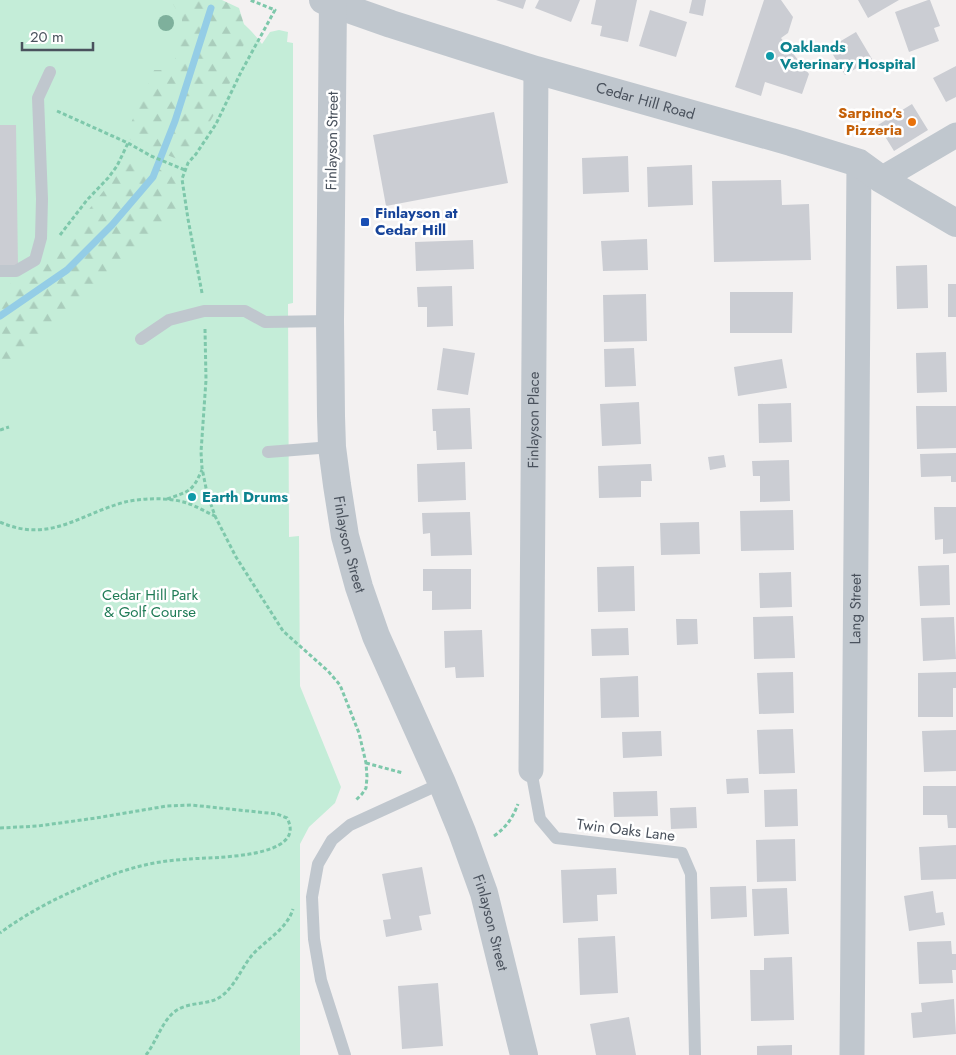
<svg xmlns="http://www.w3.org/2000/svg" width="956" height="1055" font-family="Jost,sans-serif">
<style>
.green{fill:#c4edd8}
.forest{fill:url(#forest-firs)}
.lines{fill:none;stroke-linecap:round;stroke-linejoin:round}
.stream{stroke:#94cde6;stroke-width:7}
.building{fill:#cbcdd3}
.path{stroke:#7ec8ab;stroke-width:3;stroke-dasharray:4 2.5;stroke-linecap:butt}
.service{stroke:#c0c7ce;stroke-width:12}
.minor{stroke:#c0c7ce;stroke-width:25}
.tertiary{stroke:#c0c7ce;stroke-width:28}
.tree{fill:#7eb09c}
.culture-dot{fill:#0f9aa8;stroke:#fff;stroke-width:2}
.food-dot{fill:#e8710a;stroke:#fff;stroke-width:2}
.transit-dot{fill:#1a4fb4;stroke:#fff;stroke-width:2}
.labels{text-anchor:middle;stroke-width:5;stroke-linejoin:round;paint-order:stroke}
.culture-label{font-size:15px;font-weight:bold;fill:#0d838f;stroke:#fff;text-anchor:start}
.street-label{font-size:15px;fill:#4a525d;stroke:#fff}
.food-label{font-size:15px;font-weight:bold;fill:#c56008;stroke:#fff;text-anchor:end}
.transit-label{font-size:15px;font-weight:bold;fill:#164399;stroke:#fff;text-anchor:start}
.park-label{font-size:15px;fill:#1f7b56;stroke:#fff}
</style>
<defs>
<pattern id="forest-firs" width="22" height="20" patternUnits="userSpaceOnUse" patternTransform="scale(1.25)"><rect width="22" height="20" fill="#c4edd8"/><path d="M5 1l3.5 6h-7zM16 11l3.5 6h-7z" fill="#aacdbc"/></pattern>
</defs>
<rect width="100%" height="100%" fill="#f3f1f1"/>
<path class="green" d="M0,0H212C231,13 248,25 262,44L270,32L279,30L288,32L287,42L293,43V303L288,304L289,537L299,536L300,686L341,787L335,803L309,827L300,844V1055H0Z"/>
<path class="forest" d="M175,0H222L239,8L246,31L244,44L225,96L195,147L180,160L154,150L125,137L154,70H171L182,40V19L173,4Z
M132,155L176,178L177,212L123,269L64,310L0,374V290L52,259L79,222Z"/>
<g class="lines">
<path class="stream" d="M0,316L67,270L112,225L153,177L175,121L211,8"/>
</g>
<path class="building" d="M496,0H526L523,9Z
M539,0H580L571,22L535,8Z
M596,0H637L628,42L600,36L602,26L591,24Z
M692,0H706L703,16L689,13Z
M764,0H781L793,17L788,33L781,38L809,74L802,94L765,82L761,96L735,87Z
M858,0H899L868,18Z
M928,0H930L940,26L934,28L939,41L909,52L895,12Z
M650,10L687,22L676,57L639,46Z
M856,32L872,59L845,75L829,48Z
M956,66V97L946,102L933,78Z
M912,104L928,130L894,151L878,125Z
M494,112L508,183L386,206L373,135Z
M0,125H16L18,266H0Z
M628,156L629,192L583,194L582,158Z
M692,165L693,205L648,207L647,167Z
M781,180L782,205L809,204L811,260L714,262L712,181Z
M647,239L648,270L603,271L601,241Z
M473,240L474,269L416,271L415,242Z
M927,265L928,308L897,309L896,266Z
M948,284H956V317H948Z
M452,286L453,326L427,327V307H418L417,287Z
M730,292H793L792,333H730Z
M646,294L647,341L604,342L603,295Z
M443,348L475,353L468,395L437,390Z
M634,348L636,386L605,387L604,349Z
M946,352L947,392L917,393L916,353Z
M782,359L787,388L738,396L734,367Z
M639,402L641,444L602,446L600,404Z
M791,403L792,442L759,443L758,404Z
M916,406H956V448L917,449Z
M470,408L472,449L437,450L436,431H433L432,409Z
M956,453V482H951V476L921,477L920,454Z
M724,455L726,467L710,470L708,457Z
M789,460L790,501L760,502V476H753L752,461Z
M465,462L466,500L418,502L417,464Z
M651,464L652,481H641V497L599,498L598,466Z
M934,507H956V553L943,554V539L935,540Z
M793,510L794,550L741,551L740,511Z
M470,512L472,555L431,556L430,533L423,534L422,513Z
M699,522L700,554L661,555L660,523Z
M949,565L950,605L920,606L918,566Z
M634,566L635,611L598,612L597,567Z
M423,569H471V609L432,610V591H423Z
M791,572L792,607L760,608L759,573Z
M793,616L795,658L754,659L753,617Z
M954,617L956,659L923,661L921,618Z
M676,619H697L698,644L677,645Z
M628,628L629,655L592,656L591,629Z
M482,630L484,677L456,678L455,667L445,668L444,631Z
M793,672L794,713L759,714L757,673Z
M956,672V688H953V717H918V673Z
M638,676L639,717L601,718L600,678Z
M793,729L795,773L759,774L757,730Z
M956,730V771L924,772L922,731Z
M661,731L662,756L623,758L622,732Z
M748,778L749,793L727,794L726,779Z
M923,786H956V828H948L947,815H923Z
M797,789L798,826L765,827L764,790Z
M657,791L658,816L614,817L613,792Z
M696,807L697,828L671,829L670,808Z
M795,839L796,881L757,882L756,840Z
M956,845V879L921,880L919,847Z
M422,867L431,914L419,916L422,930L386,937L383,920L391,919L382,874Z
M616,868L617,894L597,895L598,921L563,923L561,870Z
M746,886L747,917L711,919L710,887Z
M787,888L789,934L754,936L752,889Z
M933,891L936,913L943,912L945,925L909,931L904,896Z
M615,936L618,993L580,995L578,938Z
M951,941L952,954H956V970H952L953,983L919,984L917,942Z
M792,957L794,1020L751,1021L750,970H764V958Z
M438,983L443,1046L402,1049L398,986Z
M954,999L956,1034L913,1038L911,1013L922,1012L921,1003Z
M629,1017L636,1055H596L590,1024Z
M792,1045V1055H757V1046Z"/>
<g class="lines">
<path class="path" d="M57,111L128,143L151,156L185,170
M60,235L87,200L108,178L117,166L128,143
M202,293L188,219L182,179L188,163L196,154L216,124L241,72L275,10L250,0
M205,329L206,380L201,452L202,468L207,493L215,516L236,557L283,631L328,671L340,685L359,733L366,763L367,777L366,788L362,794L355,801
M0,430L9,427
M167,499C190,491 192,492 202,470
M0,522C49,544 80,514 125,502C144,498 168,497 187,503C196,506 206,512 215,516
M366,763L403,773
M0,828L38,826L96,818L167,806L191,805L277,814L287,818C309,859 211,857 190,859C170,860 149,863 130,869C115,873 101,879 87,885C56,898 27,913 0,933
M494,836C507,827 513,817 518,804
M146,1055C156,1042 161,1024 173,1013C188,1000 208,1007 223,995C236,984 242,967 253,954C266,940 287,929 293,909"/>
<path class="service" d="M0,271H16L35,260L41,238L42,199L38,98L50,72
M141,339L169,320L204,311H245L265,322L330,321
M268,452L332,447
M531,770L540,819L556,838L682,853L691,874L695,1055
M345,1055L321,980L314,939L312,897L318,864L332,840L350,825L442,783"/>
<g class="minor">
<path d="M881,179L956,135"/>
<path id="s1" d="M531,770L536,70"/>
<path id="s2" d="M852,1055L859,163"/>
</g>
<g class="tertiary">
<path id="s3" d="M323,0L391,24L536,70L791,142L859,163L881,179L956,223"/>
<path id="s4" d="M333,0L330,321L331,416L332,447L337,485L345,536L359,587L376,636L442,783L462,832L484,893L524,1055"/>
</g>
</g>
<circle class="tree" cx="166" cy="23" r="8"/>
<g class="culture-dot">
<circle cx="770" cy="56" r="5"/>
<circle cx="192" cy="497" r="5"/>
</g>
<circle class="food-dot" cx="912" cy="122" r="5"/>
<rect class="transit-dot" x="360" y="217" width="10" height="10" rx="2.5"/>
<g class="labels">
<g class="culture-label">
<text x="780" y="52">Oaklands<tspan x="780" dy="17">Veterinary Hospital</tspan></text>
<text x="202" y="502">Earth Drums</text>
</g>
<g class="street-label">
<text dy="5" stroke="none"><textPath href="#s3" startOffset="338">Cedar Hill Road</textPath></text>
<text transform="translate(332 141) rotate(-89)" y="5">Finlayson Street</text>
<text dy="5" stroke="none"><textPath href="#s1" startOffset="350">Finlayson Place</textPath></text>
<text dy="5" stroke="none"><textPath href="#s4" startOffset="546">Finlayson Street</textPath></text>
<text dy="5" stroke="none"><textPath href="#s2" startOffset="446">Lang Street</textPath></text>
<text transform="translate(626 830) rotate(7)" y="5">Twin Oaks Lane</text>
<text dy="5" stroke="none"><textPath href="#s4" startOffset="951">Finlayson Street</textPath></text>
</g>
<g class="food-label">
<text x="902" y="118">Sarpino's<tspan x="902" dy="17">Pizzeria</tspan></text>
</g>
<g class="transit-label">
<text x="375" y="218">Finlayson at<tspan x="375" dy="17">Cedar Hill</tspan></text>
</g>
<g class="park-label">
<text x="150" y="600">Cedar Hill Park<tspan x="150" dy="17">&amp; Golf Course</tspan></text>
</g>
</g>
<path d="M22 42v8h71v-8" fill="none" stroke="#4a525d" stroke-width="2.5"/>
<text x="30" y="42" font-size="15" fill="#4a525d" stroke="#ffffff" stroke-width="4" paint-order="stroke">20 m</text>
</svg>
